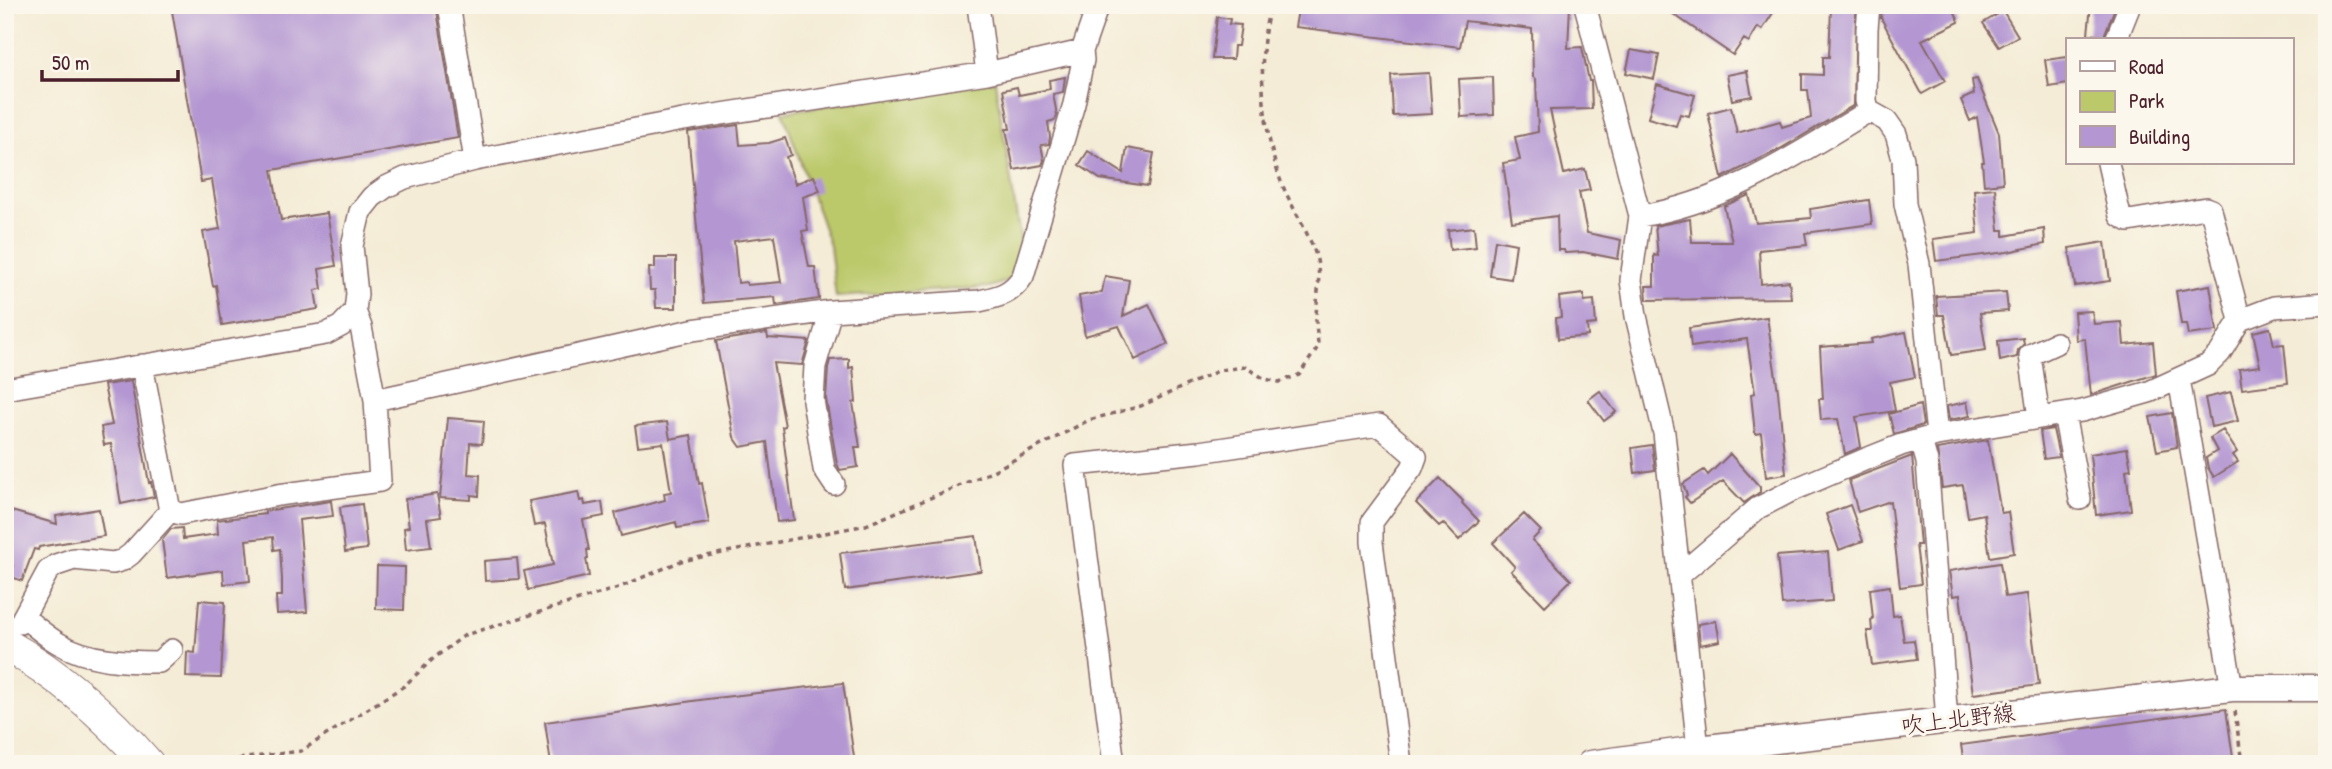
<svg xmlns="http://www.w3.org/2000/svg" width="2332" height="769" font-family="'Patrick Hand','Klee One',sans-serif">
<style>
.green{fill:#bcc96b;stroke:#83744b;stroke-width:2}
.building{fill:#b396d2;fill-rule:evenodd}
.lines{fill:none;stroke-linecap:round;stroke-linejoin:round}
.minor-casing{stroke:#866767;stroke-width:24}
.major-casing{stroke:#866767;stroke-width:29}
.highway-casing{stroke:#866767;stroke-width:34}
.path{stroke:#866767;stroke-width:3.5;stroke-dasharray:5 5;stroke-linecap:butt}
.minor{stroke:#fff;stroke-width:21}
.major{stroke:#fff;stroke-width:26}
.highway{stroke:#fff;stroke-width:32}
.labels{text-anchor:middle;stroke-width:6;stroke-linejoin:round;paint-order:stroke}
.street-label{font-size:23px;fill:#4a1f2b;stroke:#fbf7ec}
</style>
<rect width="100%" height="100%" fill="#fbf7ec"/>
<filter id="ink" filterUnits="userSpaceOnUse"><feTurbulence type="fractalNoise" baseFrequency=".0143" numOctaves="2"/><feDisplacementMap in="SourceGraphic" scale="14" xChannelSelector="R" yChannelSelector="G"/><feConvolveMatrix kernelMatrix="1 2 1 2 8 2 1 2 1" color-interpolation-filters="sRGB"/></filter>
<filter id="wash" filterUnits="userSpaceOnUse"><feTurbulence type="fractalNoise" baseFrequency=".00686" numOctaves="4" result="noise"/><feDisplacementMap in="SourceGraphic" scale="28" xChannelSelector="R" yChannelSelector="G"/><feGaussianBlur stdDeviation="1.57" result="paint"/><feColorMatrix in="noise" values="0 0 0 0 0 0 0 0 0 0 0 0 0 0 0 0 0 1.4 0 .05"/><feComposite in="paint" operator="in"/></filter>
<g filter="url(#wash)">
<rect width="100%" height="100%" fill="#f4ecd6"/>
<path class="green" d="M995,81L1022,250C1014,276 1016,280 989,287L836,297L830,246L783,112Z"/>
<g id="blocks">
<path class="building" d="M171,5H436L458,138L272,170L281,220L327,213L336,266L319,269L322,289L315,290L318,309L222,325L216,285L213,286L203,232L220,229L212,180L201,182Z
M1299,5H1570L1568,48L1582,47L1589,81H1591L1592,109L1550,110L1564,174L1585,169L1590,190L1579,192L1587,233L1621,240L1618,259L1583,252L1565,253L1564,250H1558L1557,216L1512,222L1503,163L1520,160L1515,137L1538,132L1536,79L1533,77L1532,29L1465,21L1460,47L1295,27Z
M1660,5H1778L1762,30L1758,27L1749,42L1744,39L1733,55Z
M1888,5H1952L1959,22L1922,40L1945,81L1922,94L1881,18L1882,10H1890Z
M2091,5H2116L2104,36L2088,34Z
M1831,8L1856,9L1854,105L1780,149L1722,178L1708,113L1731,107L1737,133L1780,121L1782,127L1811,118L1808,90H1802V74L1823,75V57H1829Z
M2003,11L2018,36L1999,47L1983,23Z
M1217,17L1230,19L1229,24L1241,25L1238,46H1234L1233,59H1212Z
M1631,50L1659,55L1654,79L1626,73Z
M2068,57V84L2049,87L2045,60Z
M1747,71L1752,96L1732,100L1727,75Z
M1429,73L1432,114L1393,116L1391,75Z
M1065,77L1063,92L1053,94L1057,115L1055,120L1048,122L1050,137L1049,144L1041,145L1044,160L1042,165L1014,170L1006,129H1010L1003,90L1017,87L1019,95L1050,89L1049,80Z
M1493,77L1494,115L1461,117L1459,79Z
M1977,79L1999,133L2003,183L1984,185L1982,162H1984L1977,117L1970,121L1961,100L1974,94L1972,80Z
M1657,84L1695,95L1689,116L1680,114L1676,126L1648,118Z
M738,125L740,145L769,143L785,138L791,155L786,157L795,184L814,176L820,191L803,197L808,230L802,231L809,267H815L819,299L776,305L775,297L704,303L688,132ZM774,236L781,282L747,285L746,282L738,283L734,241Z
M1127,148L1154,153L1148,186L1100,179L1079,165L1088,151L1123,173Z
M1995,188L1999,230H2004V236L2044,229L2045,244L2007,252L1936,261L1933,239L1978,233L1974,190Z
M1749,195L1756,223L1811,218L1810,209L1869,200L1872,224L1805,233L1807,245L1759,250L1761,284L1789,281L1791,298L1647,300L1646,286H1654V255L1658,256L1655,226L1690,219L1692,242H1732L1724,206Z
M1474,227L1476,247L1450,250L1448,230Z
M1495,240L1516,244L1511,279L1490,276Z
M2105,242L2110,281L2075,286L2069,248Z
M655,258H676V308H656L655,290H650L649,268H655Z
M1105,276L1129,280L1123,316L1149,304L1168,344L1135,360L1119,326L1085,336L1079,296L1102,292Z
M2210,285L2217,331L2188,335L2186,324H2181L2176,291Z
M2006,292L2008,311L1980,313L1986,350L1951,355L1944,315H1938L1936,296Z
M1584,294V301L1594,300L1596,324L1587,325L1588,336L1558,339L1556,318L1561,317L1559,297Z
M2092,311L2094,324L2122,322L2124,345L2153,342L2156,374L2091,395L2085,339L2076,340L2074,312Z
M1767,317L1778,391L1786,474L1766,477L1761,433L1755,434L1751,394L1755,393L1747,339L1691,347L1689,328Z
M2270,328L2274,345L2284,344L2288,383L2242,389L2239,369L2260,366L2253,332Z
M1906,332L1915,377L1890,382L1895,411L1856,417L1861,447L1845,454L1838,419L1821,420L1819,399H1823L1820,347L1872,343L1871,339Z
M767,333L768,338L809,341L802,365L773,363L785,426L782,427L794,520L777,522L767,442L741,447L734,437L716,341Z
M2023,338L2024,344L2018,350L2017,357L2000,361L1998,341Z
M849,359V368L853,367L856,402L853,403L860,447H855L858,467L840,470L837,464L826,399L828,368L830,360Z
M131,381L149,483L151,482L154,497L121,504L111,444L104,445L101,427L112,425L104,385Z
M1600,391L1616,412L1604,421L1588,400Z
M2231,392L2238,421L2211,427L2205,398Z
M1967,402L1970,416L1949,420L1947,406Z
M1920,405L1923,425L1894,434L1889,414Z
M2172,413L2177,447L2157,451L2150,417Z
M448,418L484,421L482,444L470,443L468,474L480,475L479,496L471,495V500L440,498Z
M667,422L670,439L691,435L699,484L702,483L709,523L677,528L676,522L621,536L615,513L665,500L664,493L671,492L663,443L638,446L635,426Z
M2053,429L2059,457L2044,459L2040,431Z
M2223,430L2237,452L2233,455L2238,462L2214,477L2208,468L2206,458L2217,451L2210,438Z
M1988,440L2001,513L2008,512L2014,553L1990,557L1984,514L1968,517L1963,485L1942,488L1937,449Z
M1652,445L1655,470L1635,473L1632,448Z
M2127,448L2131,469L2126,470L2131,510L2096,515L2090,454Z
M1730,454L1760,487V492L1744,503L1723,481L1690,503L1685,497L1687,495L1683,484L1704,470L1708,475Z
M1912,456L1920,545H1916L1921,584L1900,587L1890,501L1858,512L1849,480Z
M1440,478L1463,501L1462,503L1479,521L1459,540L1443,523L1439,526L1416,503Z
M578,492L580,501L584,500L585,505L602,502L604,516L583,520L589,550H587L588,559H586L589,576L528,590L524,571L553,565L545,524L534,526L529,501Z
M437,494L441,517L427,519L431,547L406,550L404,528L409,527L405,499Z
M331,501L333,516L299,520L307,612L277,614L276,596H282V579L280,549L274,550L273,537L246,540L250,581L224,584L223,570L167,578L162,540L171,529L182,528L183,539L218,534L217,520L265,514V511Z
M362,504L367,549L345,552L340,507Z
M1850,505L1863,541L1839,550L1826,514Z
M99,509L104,536L39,547L38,550L34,549L22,581L9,576L13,566L5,563V519L8,510L57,524L56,516Z
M1524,514L1541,531L1532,540L1571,580L1545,606L1511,571L1515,567L1493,543Z
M976,536L981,571L845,590L840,553Z
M1828,552L1832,601L1782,605L1777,556Z
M517,558L519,579L485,581L484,561Z
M2000,563L2005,597L2027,594L2039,685L1973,694L1960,595L1953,596L1949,571Z
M377,566L405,567L404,610L376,609Z
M1890,586L1893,616L1900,615L1904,641L1914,640L1917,659L1872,665L1867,631H1872L1871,620L1873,619L1870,589Z
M199,600L225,602L221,678L186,677L187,652L195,653Z
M1716,621L1720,641L1700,645L1698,624Z
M843,683L855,764H551L545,722L707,699Z
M2226,709L2234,764H1964L1961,745Z"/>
</g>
</g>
<g filter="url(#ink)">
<use href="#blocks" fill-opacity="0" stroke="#866767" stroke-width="2"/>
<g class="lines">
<defs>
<path id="minor" d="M449,5L475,160
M978,5L987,73
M1585,5L1640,216L1631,280L1636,316L1664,433L1698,749
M2116,40L2130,5
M1869,111L1887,121L1896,134L1903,159L1905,204L1919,264L1937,435
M1869,111L1866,101L1867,29L1869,5
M2108,163L2120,216L2129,221L2206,208L2211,210L2240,320
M1640,216C1725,203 1796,155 1869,111
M831,311L815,366L813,400L824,469L834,484
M142,365L170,511
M2179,379L2232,688
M5,389L326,334L341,326L355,311
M375,400L692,330L831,311L979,301C998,297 1012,294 1023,276L1074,104L1083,60L1082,51L1098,5
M2064,414L2080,499
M2039,418L2030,355L2056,343
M1921,440L1927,462L1947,720
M1681,574L1758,508L1793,490L1866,459L1901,445L1937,435L2082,411L2149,392L2208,365L2220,353L2240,320L2274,307L2327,303
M23,617C35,626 46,636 58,643C88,661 126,662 159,662L172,650
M20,623L48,571L56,565L74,559L113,563L123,560L131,554L170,511L181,514L278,495L380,481L375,400L361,327L355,311L357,294L352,246L360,212L372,197L386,187L405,178L475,160L683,120L987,73L1082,51
M1114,764L1075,465L1199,452L1379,425L1416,457L1412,468L1372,522V542L1401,764"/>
<path id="major" d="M1590,764L1698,749L2232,688H2327"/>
<path id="highway" d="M5,644C60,675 107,716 148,764"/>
</defs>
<use href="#minor" class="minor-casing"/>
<use href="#major" class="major-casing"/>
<use href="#highway" class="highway-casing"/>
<path class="path" d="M2235,711L2242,764
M230,764L238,759L301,751L404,686L434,658L465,635L618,588L681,561L866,525L989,473L1089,420L1141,406L1220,370L1245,367L1265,379L1279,382L1299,375L1318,347C1318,338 1316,329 1316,320C1316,299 1322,278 1316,256C1310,235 1291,206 1282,184C1263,136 1255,54 1271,5"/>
<use href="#minor" class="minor"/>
<use href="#major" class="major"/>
<use href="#highway" class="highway"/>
</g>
</g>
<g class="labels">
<g class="street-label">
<text transform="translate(1958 719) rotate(-7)" y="8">吹上北野線</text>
</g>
</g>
<rect width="2332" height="769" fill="none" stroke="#fbf7ec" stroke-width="28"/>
<rect x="2066" y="38" width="228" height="126" fill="#fbf7ec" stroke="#b4a19f" stroke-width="2"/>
<rect x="2080" y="61" width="35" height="10" fill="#ffffff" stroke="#b4a19f" stroke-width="2"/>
<text x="2129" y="74" font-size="21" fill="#4a1f2b">Road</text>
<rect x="2080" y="91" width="35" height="21" fill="#bcc96b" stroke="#b4a19f" stroke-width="2"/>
<text x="2129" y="108" font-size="21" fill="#4a1f2b">Park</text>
<rect x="2080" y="126" width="35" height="21" fill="#b396d2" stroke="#b4a19f" stroke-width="2"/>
<text x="2129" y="144" font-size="21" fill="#4a1f2b">Building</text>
<path d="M42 70v10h136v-10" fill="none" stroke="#4a1f2b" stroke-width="3.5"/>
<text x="52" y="70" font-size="21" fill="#4a1f2b" stroke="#fbf7ec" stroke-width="5" paint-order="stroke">50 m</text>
</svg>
